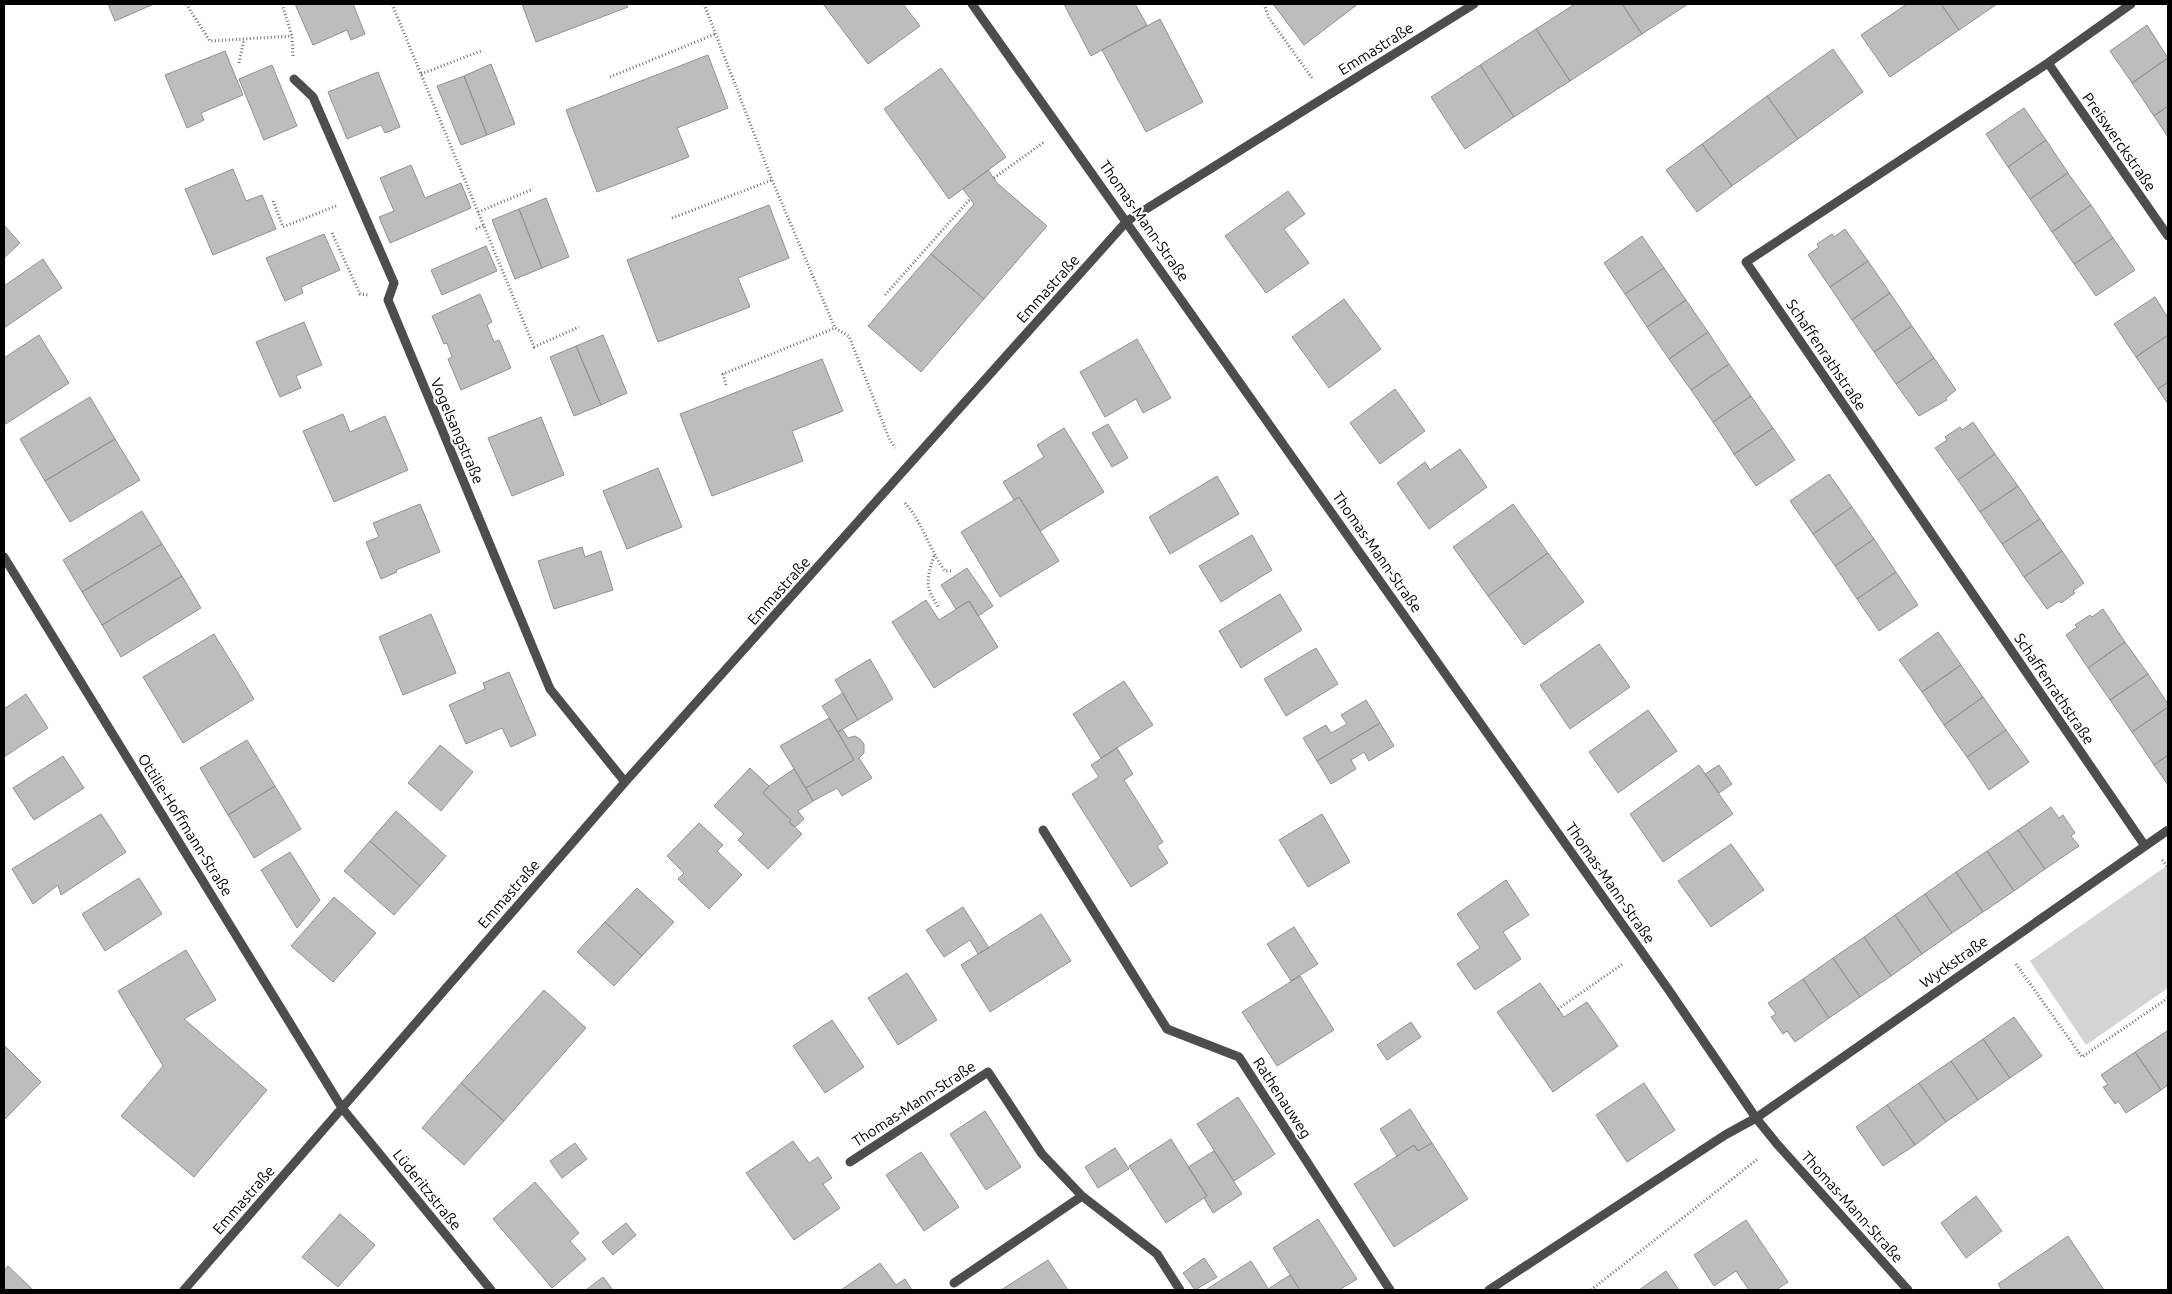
<svg xmlns="http://www.w3.org/2000/svg" width="2172" height="1294" font-family="Ubuntu,sans-serif">
<style>
.green{fill:#d4d4d4}
.building{fill:#bdbdbd;stroke:#919191}
.lines{fill:none;stroke-linecap:round;stroke-linejoin:round}
.path{stroke:#6f6f6f;stroke-width:3;stroke-dasharray:1 2.5;stroke-linecap:butt}
.minor{stroke:#4d4d4d;stroke-width:9}
.labels{text-anchor:middle;stroke-width:4.5;stroke-linejoin:round;paint-order:stroke}
.street-label{font-size:15px;fill:#000;stroke:#fff}
</style>
<rect width="100%" height="100%" fill="#fff"/>
<path class="green" d="M2168,865V988L2086,1045L2030,961Z"/>
<path class="building" d="M108,4H154L115,21Z
M295,4H353L365,34L351,40L347,30L313,45Z
M522,4H626L628,7L536,42Z
M823,4H903L920,26L868,64Z
M1064,4H1135L1147,25L1091,56Z
M1273,4H1358L1304,45Z
M1575,4H1622L1642,34L1570,81L1536,29Z
M1622,4H1688L1642,34Z
M1907,4H1941L1959,30L1890,77L1861,35Z
M1941,4H1997L1959,30Z
M1160,19L1203,102L1146,132L1102,50Z
M2147,25L2168,58L2132,83L2110,51Z
M1536,29L1570,81L1514,117L1480,65Z
M1833,49L1863,92L1798,139L1767,96Z
M225,51L243,95L201,113L204,120L187,128L165,75Z
M708,55L728,108L677,128L689,157L597,192L566,110Z
M2168,58V106L2154,116L2132,83Z
M491,64L515,124L487,135L464,76Z
M272,65L297,126L264,140L239,79Z
M1480,65L1514,117L1465,149L1431,97Z
M941,68L1006,157L949,199L884,109Z
M378,72L400,127L385,133L381,125L347,139L328,92Z
M464,76L487,135L461,145L437,86Z
M1767,96L1798,139L1732,186L1702,144Z
M2168,106V137L2154,116Z
M2024,108L2046,140L2008,167L1986,134Z
M2046,140L2068,173L2030,199L2008,167Z
M1702,144L1732,186L1697,212L1666,170Z
M411,165L425,198L461,183L471,208L390,243L379,217L394,211L380,178Z
M233,169L246,201L262,195L276,229L213,255L185,189Z
M988,170L997,183L1047,226L984,299L931,254L974,204L963,189Z
M2068,173L2091,205L2052,232L2030,199Z
M1288,191L1305,214L1284,229L1309,263L1266,293L1225,236Z
M546,198L569,257L542,268L519,209Z
M769,205L789,258L738,278L750,307L658,342L627,260Z
M2091,205L2113,238L2074,264L2052,232Z
M519,209L542,268L515,279L492,220Z
M4,225L20,243L4,258Z
M1845,229L1868,261L1830,287L1808,255L1819,247L1817,244L1832,234L1834,237Z
M324,234L340,270L301,287L303,293L285,301L266,258Z
M1642,236L1664,268L1625,294L1604,263Z
M2113,238L2135,270L2096,296L2074,264Z
M486,246L497,271L442,295L431,270Z
M931,254L984,299L921,372L868,326Z
M43,259L62,288L4,328V286Z
M1868,261L1890,293L1852,320L1830,287Z
M1664,268L1686,300L1647,327L1625,294Z
M1890,293L1912,326L1874,352L1852,320Z
M480,294L492,322L487,325L494,342L499,340L511,368L461,390L448,359L452,357L447,343L444,344L432,316Z
M2155,297L2168,318V335L2136,357L2114,324Z
M1344,299L1381,349L1329,388L1292,337Z
M1686,300L1708,332L1669,359L1647,327Z
M304,322L322,365L296,376L301,388L280,397L256,342Z
M1912,326L1934,358L1896,384L1874,352Z
M1708,332L1729,364L1691,390L1669,359Z
M39,335L69,383L4,425V358Z
M603,335L627,393L601,405L576,346Z
M2168,335V382L2158,389L2136,357Z
M1137,339L1171,398L1143,413L1136,399L1105,417L1080,372Z
M576,346L601,405L574,416L550,357Z
M1934,358L1956,390L1946,398L1947,400L1919,416L1896,384Z
M822,359L843,411L792,431L803,461L712,496L680,414Z
M1729,364L1751,396L1713,422L1691,390Z
M2168,382V404L2158,389Z
M1395,389L1425,431L1380,464L1350,423Z
M1751,396L1773,428L1734,454L1713,422Z
M90,397L115,439L45,481L20,439Z
M343,414L350,432L385,416L408,470L334,502L303,431Z
M541,417L564,475L512,496L488,438Z
M1973,422L1995,454L1958,480L1935,448L1947,440L1945,437L1960,427L1962,430Z
M1108,424L1128,458L1112,467L1092,433Z
M1064,428L1104,492L1040,531L1019,497L1014,500L1003,482L1044,457L1037,445Z
M1773,428L1795,460L1756,486L1734,454Z
M115,439L140,480L70,522L45,481Z
M1460,449L1487,487L1429,529L1397,483L1425,462L1430,470Z
M1995,454L2018,486L1980,512L1958,480Z
M658,468L682,527L627,549L603,491Z
M1829,474L1852,507L1813,534L1790,501Z
M1217,476L1239,514L1170,554L1149,517Z
M2018,486L2040,519L2002,544L1980,512Z
M1019,497L1059,561L1000,597L961,532Z
M420,504L440,552L396,570L397,572L381,579L366,542L379,537L373,523Z
M1513,504L1548,553L1488,596L1453,547Z
M1852,507L1874,539L1835,566L1813,534Z
M142,511L162,544L82,592L63,560Z
M2040,519L2062,551L2024,577L2002,544Z
M1252,535L1272,570L1221,602L1199,566Z
M1874,539L1896,572L1857,599L1835,566Z
M162,544L182,576L102,625L82,592Z
M582,547L585,557L601,551L613,590L554,609L538,561Z
M2062,551L2084,583L2073,591L2075,593L2061,603L2059,601L2047,609L2024,577Z
M1548,553L1584,602L1524,645L1488,596Z
M967,568L993,606L978,616L969,601L956,609L941,585Z
M1896,572L1918,605L1879,631L1857,599Z
M182,576L201,608L121,657L102,625Z
M1280,594L1302,630L1241,668L1219,631Z
M926,600L939,620L969,601L998,647L934,688L892,622Z
M2103,609L2125,642L2088,668L2066,635L2077,627L2075,625L2090,615L2092,617Z
M431,614L456,673L403,695L379,637Z
M1938,632L1961,665L1922,692L1899,660Z
M214,634L254,699L183,743L143,677Z
M2125,642L2148,674L2110,700L2088,668Z
M1599,644L1630,687L1570,729L1540,685Z
M1316,648L1338,684L1286,716L1264,679Z
M870,659L893,699L858,720L835,680Z
M1961,665L1983,697L1944,725L1922,692Z
M509,672L536,735L511,747L502,728L466,744L449,705L485,689L483,683Z
M2148,674L2168,704V707L2132,732L2110,700Z
M1124,681L1153,725L1101,758L1073,714Z
M843,693L858,720L838,732L822,706Z
M26,694L48,728L4,757V709Z
M1983,697L2006,730L1967,757L1944,725Z
M1366,700L1380,723L1317,761L1303,738L1326,725L1331,733L1347,724L1341,715Z
M2168,707V755L2154,765L2132,732Z
M1648,710L1677,751L1618,793L1589,752Z
M829,718L854,760L806,788L780,746Z
M1380,723L1394,746L1369,761L1364,752L1351,760L1356,769L1331,784L1317,761Z
M842,729L848,738L855,736L860,739L864,744V753L859,758L872,778L842,796L837,788L813,801L806,788L854,760L838,732Z
M2006,730L2029,762L1989,790L1967,757Z
M247,740L275,786L228,815L200,768Z
M440,745L473,772L441,811L408,783Z
M1117,748L1133,774L1124,780L1163,842L1157,846L1168,863L1131,887L1072,794L1099,777L1091,765Z
M2168,755V785L2154,765Z
M63,756L84,788L34,820L13,788Z
M1699,765L1733,814L1663,862L1630,814Z
M1719,765L1732,784L1719,793L1705,774Z
M750,768L769,786L763,793L791,820L789,822L802,834L768,869L738,840L744,834L714,806Z
M794,769L813,801L798,811L804,819L795,827L789,822L791,820L763,793L769,786Z
M275,786L301,829L254,858L228,815Z
M2051,807L2059,818L2063,815L2075,833L2071,836L2079,846L2045,869L2018,830Z
M396,811L446,856L420,886L370,841Z
M101,814L126,852L61,895L58,885L33,904L12,869Z
M1322,814L1350,862L1308,887L1279,840Z
M699,823L723,845L717,851L742,875L709,909L678,879L684,873L667,856Z
M2018,830L2045,869L2014,891L1987,851Z
M370,841L420,886L394,915L344,871Z
M1731,844L1764,890L1711,927L1678,881Z
M1987,851L2014,891L1983,912L1956,872Z
M290,852L320,900L297,928L261,870Z
M1956,872L1983,912L1952,933L1925,894Z
M139,878L162,914L105,951L82,914Z
M1506,880L1529,915L1503,932L1521,959L1475,990L1457,964L1480,948L1457,914Z
M637,888L674,922L642,956L605,922Z
M1925,894L1952,933L1922,954L1895,915Z
M334,897L376,933L333,982L291,946Z
M963,907L989,948L978,954L970,940L944,957L926,930Z
M1041,914L1071,961L990,1012L961,965Z
M1895,915L1922,954L1891,976L1864,937Z
M605,922L642,956L614,986L577,952Z
M1294,927L1318,964L1291,981L1267,944Z
M1864,937L1891,976L1860,997L1833,958Z
M186,950L216,1000L184,1019L267,1090L194,1177L121,1116L163,1066L118,991Z
M1833,958L1860,997L1829,1018L1803,979Z
M907,973L937,1020L898,1045L868,998Z
M1300,976L1334,1030L1277,1066L1242,1012Z
M1803,979L1829,1018L1795,1042L1787,1031L1783,1034L1771,1017L1776,1014L1768,1003Z
M1540,983L1564,1017L1587,1002L1618,1046L1553,1092L1497,1012Z
M544,990L586,1028L504,1121L461,1083Z
M2014,1017L2042,1056L2010,1078L1983,1039Z
M832,1020L864,1067L825,1093L793,1046Z
M1411,1022L1421,1037L1387,1060L1377,1045Z
M2167,1031L2168,1034V1085L2161,1090L2135,1052Z
M1983,1039L2010,1078L1978,1100L1951,1061Z
M4,1045L41,1082L4,1120Z
M2135,1052L2161,1090L2126,1113L2118,1101L2115,1104L2103,1087L2108,1085L2101,1075Z
M1951,1061L1978,1100L1946,1122L1919,1083Z
M461,1083L504,1121L464,1165L422,1128Z
M1644,1083L1675,1130L1627,1162L1596,1115Z
M1919,1083L1946,1122L1915,1145L1887,1105Z
M1238,1097L1275,1154L1234,1181L1197,1124Z
M1887,1105L1915,1145L1883,1166L1856,1127Z
M1410,1109L1432,1143L1418,1151L1414,1145L1397,1156L1380,1129Z
M985,1111L1021,1167L986,1190L950,1134Z
M1171,1139L1207,1196L1166,1223L1129,1166Z
M793,1141L809,1163L818,1157L832,1178L823,1184L840,1208L794,1240L746,1173Z
M575,1143L587,1159L562,1178L550,1161Z
M1432,1143L1468,1199L1394,1247L1354,1184L1414,1145L1418,1151Z
M1115,1148L1129,1169L1098,1188L1085,1167Z
M1214,1151L1242,1194L1213,1213L1204,1198L1207,1196L1188,1167Z
M921,1152L959,1207L924,1231L886,1175Z
M535,1182L579,1233L570,1241L586,1259L552,1288L493,1219Z
M1976,1196L2002,1231L1966,1258L1941,1223Z
M340,1214L375,1245L338,1287L302,1257Z
M1318,1219L1357,1279L1339,1290H1300L1273,1248Z
M1746,1220L1788,1282L1776,1290H1749L1736,1271L1714,1286L1694,1255Z
M626,1223L636,1235L613,1255L602,1242Z
M2068,1236L2104,1290H2002L1998,1284Z
M1204,1258L1217,1277L1195,1290L1183,1273Z
M1048,1260L1068,1290H1001Z
M1251,1261L1269,1290H1207V1289Z
M880,1263L896,1285L905,1279L912,1290H841Z
M8,1266L33,1290H4V1271Z
M1666,1271L1679,1290H1639Z
M1290,1275L1300,1290H1269L1268,1289Z
M603,1277L613,1290H586Z"/>
<g class="lines">
<path class="path" d="M186,4L210,41L292,36
M282,4L292,36L293,57
M392,4L534,347L579,327
M704,4L772,180L835,328L849,336L889,438L895,448
M1264,4L1269,18L1312,78
M239,63L244,39
M421,74L481,51
M610,77L715,34
M994,178L1044,142
M273,201L283,227L336,206
M478,212L533,189
M672,218L772,180
M476,229L484,225
M332,233L360,294L368,295
M885,295L970,199
M726,385L723,374L835,328
M905,503C923,523 929,549 945,571H952
M934,556C926,580 925,587 939,608
M2162,860L2168,867
M2016,964L2082,1057L2168,998
M1558,1009L1624,963
M1591,1290L1759,1158"/>
<path class="minor" d="M972,4L1668,989L1756,1118L1777,1144L1908,1290
M2131,4L2048,63L1746,262L2145,846
M2048,63L2168,236
M294,79L313,97L394,283L388,300L550,689L625,782
M4,557L342,1108L491,1290
M1043,830L1167,1029L1239,1057L1390,1290
M850,1162L988,1072L1042,1154L1082,1196
M954,1283L1082,1196L1157,1254L1180,1290
M184,1290L625,782L1127,221L1474,4
M1489,1290L1725,1135L1756,1118L2168,830"/>
</g>
<g class="labels">
<g class="street-label">
<text transform="translate(1376 49) rotate(-32)" y="5">Emmastraße</text>
<text transform="translate(2119 142) rotate(55)" y="5">Preiswerckstraße</text>
<text transform="translate(1144 221) rotate(55)" y="5">Thomas-Mann-Straße</text>
<text transform="translate(1048 289) rotate(-48)" y="5">Emmastraße</text>
<text transform="translate(1826 355) rotate(56)" y="5">Schaffenrathstraße</text>
<text transform="translate(457 431) rotate(67)" y="5">Vogelsangstraße</text>
<text transform="translate(1377 552) rotate(55)" y="5">Thomas-Mann-Straße</text>
<text transform="translate(779 591) rotate(-48)" y="5">Emmastraße</text>
<text transform="translate(2054 689) rotate(56)" y="5">Schaffenrathstraße</text>
<text transform="translate(185 825) rotate(58)" y="5">Ottilie-Hoffmann-Straße</text>
<text transform="translate(1610 883) rotate(55)" y="5">Thomas-Mann-Straße</text>
<text transform="translate(509 894) rotate(-49)" y="5">Emmastraße</text>
<text transform="translate(1954 962) rotate(-35)" y="5">Wyckstraße</text>
<text transform="translate(1282 1098) rotate(57)" y="5">Rathenauweg</text>
<text transform="translate(914 1104) rotate(-33)" y="5">Thomas-Mann-Straße</text>
<text transform="translate(427 1190) rotate(51)" y="5">Lüderitzstraße</text>
<text transform="translate(244 1200) rotate(-49)" y="5">Emmastraße</text>
<text transform="translate(1852 1207) rotate(48)" y="5">Thomas-Mann-Straße</text>
</g>
</g>
<rect width="2172" height="1294" fill="none" stroke="#000000" stroke-width="10"/>
</svg>
